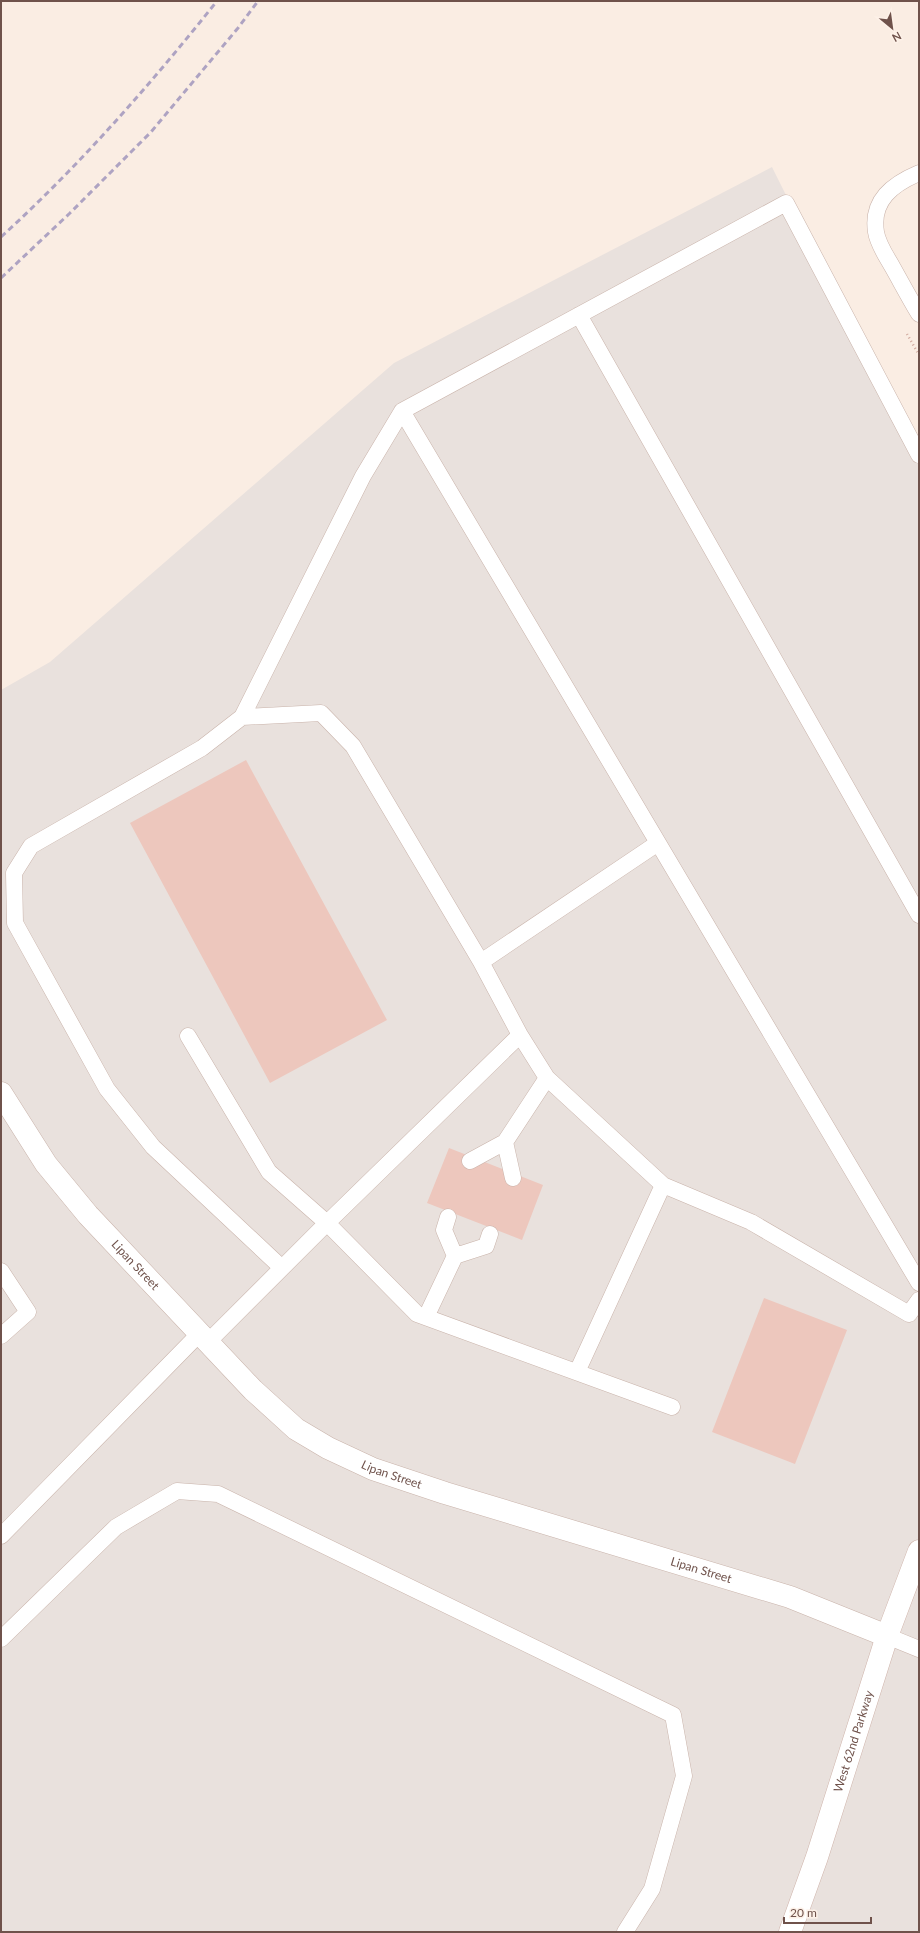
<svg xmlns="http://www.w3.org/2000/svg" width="920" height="1933" font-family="Lato,sans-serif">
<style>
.industrial{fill:#e9e1dd}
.building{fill:#edc7bd}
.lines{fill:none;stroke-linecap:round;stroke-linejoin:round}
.lane-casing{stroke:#c9b3aa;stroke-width:17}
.street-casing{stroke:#c9b3aa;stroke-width:23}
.secondary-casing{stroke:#cfb4ab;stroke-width:23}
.path{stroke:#d1aba0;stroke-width:2.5;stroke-dasharray:1 3;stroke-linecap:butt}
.lane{stroke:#fff;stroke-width:16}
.street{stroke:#fff;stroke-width:22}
.secondary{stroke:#fff;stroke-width:22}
.rail{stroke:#aea3c2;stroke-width:3;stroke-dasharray:6 4;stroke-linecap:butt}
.labels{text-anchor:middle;stroke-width:3;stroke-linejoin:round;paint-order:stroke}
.street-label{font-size:12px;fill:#6f524b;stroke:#fdf1e8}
</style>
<rect width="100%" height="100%" fill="#faede3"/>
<path class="industrial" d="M772,167L919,462V1932H1V690L50,662L394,363Z"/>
<path class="building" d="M246,760L387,1020L270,1083L130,823Z
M449,1148L543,1185L522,1240L427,1203Z
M764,1298L847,1330L795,1464L712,1432Z"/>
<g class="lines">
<defs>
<path id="lane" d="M919,173C893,184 871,200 876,232C878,245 887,257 893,268C902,284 910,299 919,314
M579,315L919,915
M919,455L786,203L402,411L919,1283
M242,717L363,476L402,411
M481,962L658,843
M520,1035L547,1078L663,1185
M188,1036L269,1172L327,1223L520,1035L481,962L353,746L321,713L242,717L202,748L31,846L14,873L15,923L107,1089L153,1147L282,1268
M505,1142L547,1078
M470,1161L505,1142L513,1178
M448,1217L444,1230L455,1256L486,1246L490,1234
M1,1271L28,1312L1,1336
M426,1317L455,1256
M207,1343L327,1223L417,1314L672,1407
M577,1372L663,1185L751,1222L909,1314L919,1300
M1,1536L199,1334
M887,1636L919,1649
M1,1639L116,1527L177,1491L218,1494L673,1715L684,1776L652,1889L625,1932"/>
<g id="street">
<path id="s1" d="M1,1093L46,1164L88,1215L253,1390L296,1429L328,1448L373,1469L445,1493L790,1597L887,1636"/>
</g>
<g id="secondary">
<path id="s2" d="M790,1932L817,1857L887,1636L919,1551"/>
</g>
</defs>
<use href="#lane" class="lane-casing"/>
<use href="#street" class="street-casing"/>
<use href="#secondary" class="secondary-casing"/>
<path class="path" d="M907,334L919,355"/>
<use href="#lane" class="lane"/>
<use href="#street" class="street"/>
<use href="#secondary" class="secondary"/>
<path class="rail" d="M1,237C80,165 150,85 217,1
M1,278L70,213L151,132L238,28L258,1"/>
</g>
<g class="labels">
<g class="street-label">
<text dy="4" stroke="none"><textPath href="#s1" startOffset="219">Lipan Street</textPath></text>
<text dy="4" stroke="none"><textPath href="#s1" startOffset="555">Lipan Street</textPath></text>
<text dy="4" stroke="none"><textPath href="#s1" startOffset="879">Lipan Street</textPath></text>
<text dy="4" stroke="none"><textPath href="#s2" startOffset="201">West 62nd Parkway</textPath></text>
</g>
</g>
<rect width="920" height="1933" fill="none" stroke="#6f524b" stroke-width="4"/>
<g transform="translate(892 28) rotate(151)" stroke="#fdf1e8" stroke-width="3" paint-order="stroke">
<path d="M0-3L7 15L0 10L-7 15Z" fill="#6f524b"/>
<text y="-6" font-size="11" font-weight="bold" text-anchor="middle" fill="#6f524b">N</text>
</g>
<path d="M784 1917v6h87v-6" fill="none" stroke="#6f524b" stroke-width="2"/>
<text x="790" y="1917" font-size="12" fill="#6f524b" stroke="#fdf1e8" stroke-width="3" paint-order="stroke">20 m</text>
</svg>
